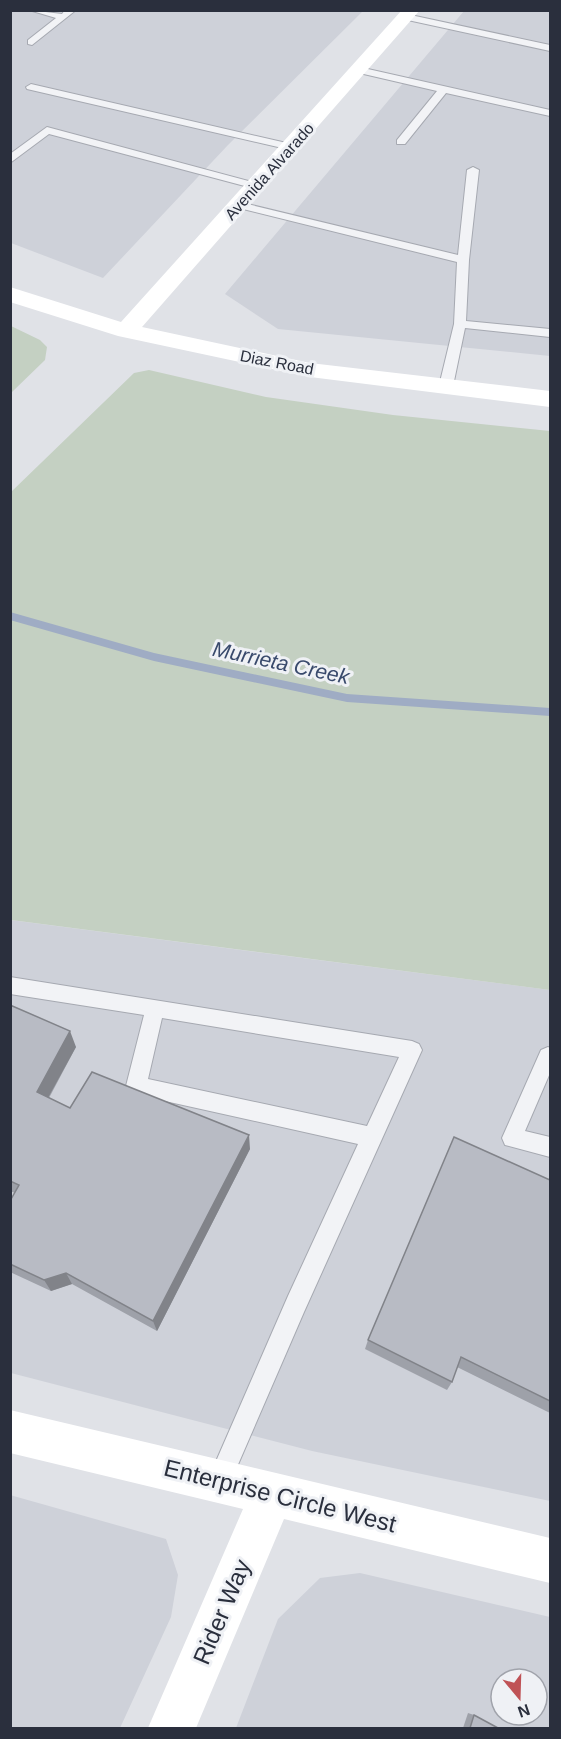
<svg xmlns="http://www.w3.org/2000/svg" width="561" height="1739" font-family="Helvetica,sans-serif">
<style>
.built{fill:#ced1d9;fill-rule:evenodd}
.green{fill:#c4d0c2}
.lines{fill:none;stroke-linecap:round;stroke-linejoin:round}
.stream{fill:#9facc4;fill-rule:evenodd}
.lane-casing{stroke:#a6a9b1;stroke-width:2}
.lane{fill:#f2f3f6;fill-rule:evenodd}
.secondary{fill:#fff;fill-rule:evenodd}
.wall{fill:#9ea1a9}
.shaded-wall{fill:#818389}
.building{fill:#b8bbc4;stroke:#818389;stroke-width:1.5}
.labels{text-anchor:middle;stroke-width:6;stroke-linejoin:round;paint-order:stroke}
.far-street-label{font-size:16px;fill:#2a2f3d;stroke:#eff1f5}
.water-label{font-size:21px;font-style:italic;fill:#394a6c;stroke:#eff1f5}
.near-street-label{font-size:24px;fill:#2a2f3d;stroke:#eff1f5}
</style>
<rect width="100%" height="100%" fill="#e0e2e7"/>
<path class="built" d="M11,11H363L228,145L103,278L11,243Z
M464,11H550V356L278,329L225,294Z
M10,920L550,990V1501L312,1451L11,1373Z
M10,1495L166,1539L178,1575L171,1617L120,1728H11Z
M360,1573L550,1617V1728H236L278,1619L320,1578ZM501,1679H537V1715H501Z"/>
<path class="green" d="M11,326L40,340L47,347L45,360L11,393Z
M149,370L266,397L393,415L550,431V990L11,920V492L134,373Z"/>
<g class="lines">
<path class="stream" d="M10,612L154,653L347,694L550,708V716L347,702L154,661L10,620Z"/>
<defs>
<path id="lane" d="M29,10L62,14L65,10H76L32,45L28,44V40L56,18Z
M406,14L550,45V51L403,19L401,17Z
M359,67L550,110V116L446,93L405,144H397V140L437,91L355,72V68Z
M31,84L291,144L296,147L291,150L27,89L26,87Z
M47,127L260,184L262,186L256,189L49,134L10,163V154Z
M473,167L479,170L469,260L466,321L550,329V337L465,328L453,386L446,390L439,386L454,324L457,262L235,207L233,205L239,202L458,255L467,170Z
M10,977L412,1041L419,1044L422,1050L304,1312L227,1490L219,1494L211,1490L207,1482L288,1296L358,1144L129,1093L126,1086L144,1015L10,994ZM162,1018L399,1057L367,1126L148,1079Z
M548,1047L550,1048V1073L525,1131L550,1137V1157L505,1145L502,1138L541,1050Z"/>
</defs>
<use href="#lane" class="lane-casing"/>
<use href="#lane" class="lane"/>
<path class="secondary" d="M402,10H420L142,327L310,363L550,391V407L310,377L118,336L10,302V287L121,322Z
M10,1410L550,1538V1583L284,1519L196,1728H148L243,1509L10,1453Z"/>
</g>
<path class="wall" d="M10,1005L76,1047L49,1098L70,1108L250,1149L157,1331L72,1284L51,1291L10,1272V1201L15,1193L10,1191Z
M550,1180V1413L457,1367L452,1382L447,1390L365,1349L368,1340Z
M468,1713L474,1715L498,1728H463Z"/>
<path class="shaded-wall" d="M70,1031L76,1047L43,1107L37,1092Z
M249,1135L250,1149L157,1331L153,1321Z
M66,1273L72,1284L51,1291L44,1280Z"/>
<path class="building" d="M10,1005L70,1031L37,1092L70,1108L92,1072L249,1135L153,1321L66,1273L44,1280L10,1264V1201L19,1185L10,1181Z
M454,1137L550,1180V1401L461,1357L452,1382L368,1340Z
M474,1715L498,1728H470Z"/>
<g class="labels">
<g class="far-street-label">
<text transform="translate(269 171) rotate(-48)" y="6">Avenida Alvarado</text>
<text transform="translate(277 362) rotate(11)" y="6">Diaz Road</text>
</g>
<g class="water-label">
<text transform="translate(281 663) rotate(12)" y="7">Murrieta Creek</text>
</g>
<g class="near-street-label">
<text transform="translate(280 1496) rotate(14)" y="8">Enterprise Circle West</text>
<text transform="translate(222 1612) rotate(-67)" y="8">Rider Way</text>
</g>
</g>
<rect width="561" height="1739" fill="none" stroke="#2a2f3d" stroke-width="24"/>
<g transform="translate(519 1697) rotate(161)"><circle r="28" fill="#eff1f5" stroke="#a0a3ab" stroke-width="1.5"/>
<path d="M0-4.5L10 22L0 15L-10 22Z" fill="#bf5256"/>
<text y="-9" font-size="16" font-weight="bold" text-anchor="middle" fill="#2a2f3d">N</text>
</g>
</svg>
